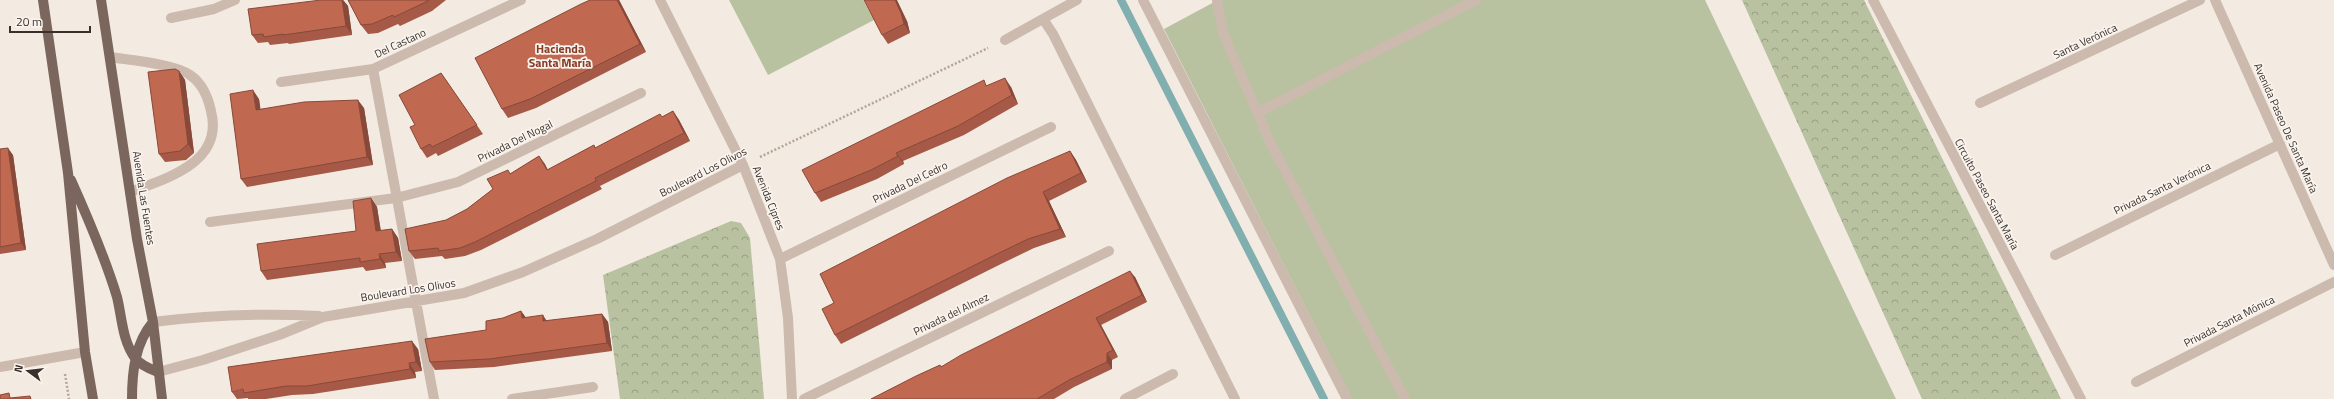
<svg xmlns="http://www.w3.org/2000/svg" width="2334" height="399" font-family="'Titillium Web',sans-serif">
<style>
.green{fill:#b8c2a1}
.park{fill:url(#park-crowns)}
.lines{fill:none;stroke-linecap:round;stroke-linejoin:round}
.stream{stroke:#81afaf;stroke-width:8}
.path{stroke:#b7a497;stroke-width:2.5;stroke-dasharray:2 2;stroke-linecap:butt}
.minor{stroke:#cbbaad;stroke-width:10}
.major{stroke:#7b665d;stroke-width:10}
.wall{fill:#a65946}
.shaded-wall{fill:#874939}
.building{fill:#c16851;stroke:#874939}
.labels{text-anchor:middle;stroke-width:3.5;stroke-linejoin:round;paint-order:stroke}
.street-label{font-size:11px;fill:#3a2f2b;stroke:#faf4ee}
.neighbourhood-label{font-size:12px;font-weight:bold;fill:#863b27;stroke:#faf4ee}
</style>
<defs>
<pattern id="park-crowns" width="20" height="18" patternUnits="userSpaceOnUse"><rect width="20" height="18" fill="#b8c2a1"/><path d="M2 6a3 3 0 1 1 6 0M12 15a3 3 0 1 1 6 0" fill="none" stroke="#979e83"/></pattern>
</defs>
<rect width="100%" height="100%" fill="#f3eae1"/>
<path class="green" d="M729,0H863L874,20L768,75Z
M1218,0H1705L1896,399H1352L1164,29Z"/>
<path class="park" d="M1742,0H1864L2061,399H1922Z
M731,221L741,223L750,238L764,399H620L603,275Z"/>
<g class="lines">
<path class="stream" d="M1121,0L1324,399"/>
<path class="path" d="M760,157L988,48
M65,374L69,399"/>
<path class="minor" d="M660,0L743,165L780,259L788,318L792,399
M1143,0L1347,399
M1217,0L1223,33L1270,142L1405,399
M1873,0L2081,399
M2215,0L2334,265
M171,18L214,9L235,0
M1043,19L1053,34L1235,399
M1005,40L1077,0
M110,57C128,60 176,64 190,75C202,83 208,97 211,111C224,162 168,178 130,192
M373,69L434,399
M281,82L373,69L521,0
M1980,103L2200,0
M1257,113L1476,0
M210,222L396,198L458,182L641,93
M2055,255L2280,144
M780,259L1051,127
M153,322C209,315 263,313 319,316
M0,367L85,352
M158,372L203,360L279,335L323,317L464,293L523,272L597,239L743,165
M2136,382L2334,282
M512,399L593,387
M804,399L1109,251
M1125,399L1173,374"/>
<path class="major" d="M43,0L68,173L85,352L93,399
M101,0L137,239L153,322L162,399
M71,180C88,218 105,257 117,297C122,317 122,340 135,358C140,365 150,369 158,372
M132,399C132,372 135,343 153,322"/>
</g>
<path class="wall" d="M321,0H343L348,6L352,35L289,44L288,43L270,45L268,42L258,43L252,35Z
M348,0H446L432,11L400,26L398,24L378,33L368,34L361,25Z
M590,0H619L646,52L536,108L508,118L502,109Z
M907,21L910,33L888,44L882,35Z
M179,71L185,80L194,153L186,160L165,162L159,154Z
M441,73L483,134L438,156L436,153L427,158L421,149L415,125Z
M987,85L1011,87L1018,104L964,135L903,161L904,164L877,179L821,202L815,193Z
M259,99L260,109L364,108L373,165L247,187L241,179Z
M673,111L679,120L690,141L600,186L602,189L481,250L465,256L445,259L442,256L415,259L409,251L446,220L467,209L493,189L510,174L539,156L548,170L594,145L595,148L663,117Z
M0,149L13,155L26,250L0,254Z
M1070,151L1076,160L1087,182L1049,201L1066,237L1034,248L1001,264L841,344L835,335L834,303Z
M371,198L377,207L381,231L392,229L398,238L402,261L385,263L386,268L366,271L363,267L267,280L261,271L356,231Z
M1135,277L1147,302L1101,325L1118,357L1112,360V369L1074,387L1054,399H871Z
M521,311L526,318L547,321L602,314L608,322L612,351L494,367L435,370L430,362L486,330L503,318Z
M418,349L422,371L415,372L416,378L313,394L292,395L266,399H248V398L237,399L232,392Z"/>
<path class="shaded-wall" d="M342,0H343L348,6L352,35L346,26Z
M617,0H619L646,52L640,44Z
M895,0H897L907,21L910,33L904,24Z
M179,71L185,80L194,153L188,144Z
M1005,78L1011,87L1018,104L1012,95Z
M253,90L259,99L262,119L256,110Z
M358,100L364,108L373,165L367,157Z
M673,111L679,120L690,141L684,133Z
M8,148L13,155L26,250L21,243Z
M1070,151L1076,160L1087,182L1081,173Z
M896,153L903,161L904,164L898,156Z
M539,156L545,164L552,179L547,170Z
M1043,192L1049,201L1066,237L1060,229Z
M371,198L377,207L382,240L376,231Z
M392,229L398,238L402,261L396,252Z
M379,254L385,263L386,268L380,259Z
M1130,271L1135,277L1147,302L1142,295Z
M521,311L527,319L522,318Z
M602,314L608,322L612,351L607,343Z
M543,315L548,323L543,321Z
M1096,318L1101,325L1118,357L1113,350Z
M412,341L418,349L422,371L416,362Z
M1107,353L1112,360V369L1107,362Z
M409,363L415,372L416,378L410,369Z"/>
<path class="building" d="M321,0H342L346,26L283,35V34L264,37L263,34L252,35L248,9Z
M348,0H429L426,2L394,17L393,15L372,24L361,25Z
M590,0H617L640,44L530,99L502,109L475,58L581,4Z
M864,0H895L901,13L904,24L882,35Z
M175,69L179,71L188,144L180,151L159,154L148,72Z
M441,73L477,125L432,147L430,144L421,149L410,127L415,125L399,95Z
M1005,78L1012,95L958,126L896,153L898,156L871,170L815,193L802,170L984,80L986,86Z
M253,90L256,110L304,102L358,100L367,157L241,179L230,94Z
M673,111L684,133L595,178L596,181L475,242L460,248L439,251L438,248L409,251L405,229L446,220L467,209L493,189L487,179L508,170L510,174L539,156L547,170L594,145L595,148L660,114L662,117Z
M8,148L21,243L0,247V149Z
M1070,151L1081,173L1043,192L1060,229L1028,239L995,255L835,335L822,309L834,303L820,274L1007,178Z
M371,198L376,231L392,229L396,252L379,254L380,259L360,262V258L261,271L257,244L356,231L353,201Z
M1130,271L1142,295L1096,318L1113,350L1107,353V362L1069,380L1037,399H871L916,376L940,365L941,367L961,355Z
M521,311L522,318L543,315V321L602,314L607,343L489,359L430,362L425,339L486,330V321L503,318Z
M412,341L416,362L409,363L410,369L307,386H286L244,393L243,389L232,392L228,367Z
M9,393L10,398L30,396L31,399H0V395Z"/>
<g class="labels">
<g class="street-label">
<text transform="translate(2085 41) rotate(-25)" y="4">Santa Verónica</text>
<text transform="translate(400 43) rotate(-25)" y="4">Del Castano</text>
<text transform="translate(2286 128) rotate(66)" y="4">Avenida Paseo De Santa María</text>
<text transform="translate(515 141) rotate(-26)" y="4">Privada Del Nogal</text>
<text transform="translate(703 172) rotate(-27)" y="4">Boulevard Los Olivos</text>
<text transform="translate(910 182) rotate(-26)" y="4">Privada Del Cedro</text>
<text transform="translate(2162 188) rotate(-26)" y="4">Privada Santa Verónica</text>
<text transform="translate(1987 194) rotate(62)" y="4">Circuito Paseo Santa María</text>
<text transform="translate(144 198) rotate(81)" y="4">Avenida Las Fuentes</text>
<text transform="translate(769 198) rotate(68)" y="4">Avenida Cipres</text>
<text transform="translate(408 290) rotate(-9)" y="4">Boulevard Los Olivos</text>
<text transform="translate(951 314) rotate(-26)" y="4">Privada del Almez</text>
<text transform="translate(2229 321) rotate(-27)" y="4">Privada Santa Mónica</text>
</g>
<g class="neighbourhood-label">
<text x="560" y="53">Hacienda<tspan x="560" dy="14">Santa María</tspan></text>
</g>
</g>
<g transform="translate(28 371) rotate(285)" stroke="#faf4ee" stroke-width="3" paint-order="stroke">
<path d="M0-3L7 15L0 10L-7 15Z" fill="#3a2f2b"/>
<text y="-6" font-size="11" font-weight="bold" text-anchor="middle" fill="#3a2f2b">N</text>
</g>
<path d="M10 26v6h80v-6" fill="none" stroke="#3a2f2b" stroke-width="2"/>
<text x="16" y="26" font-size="12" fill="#3a2f2b" stroke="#faf4ee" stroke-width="3" paint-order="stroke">20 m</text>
</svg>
